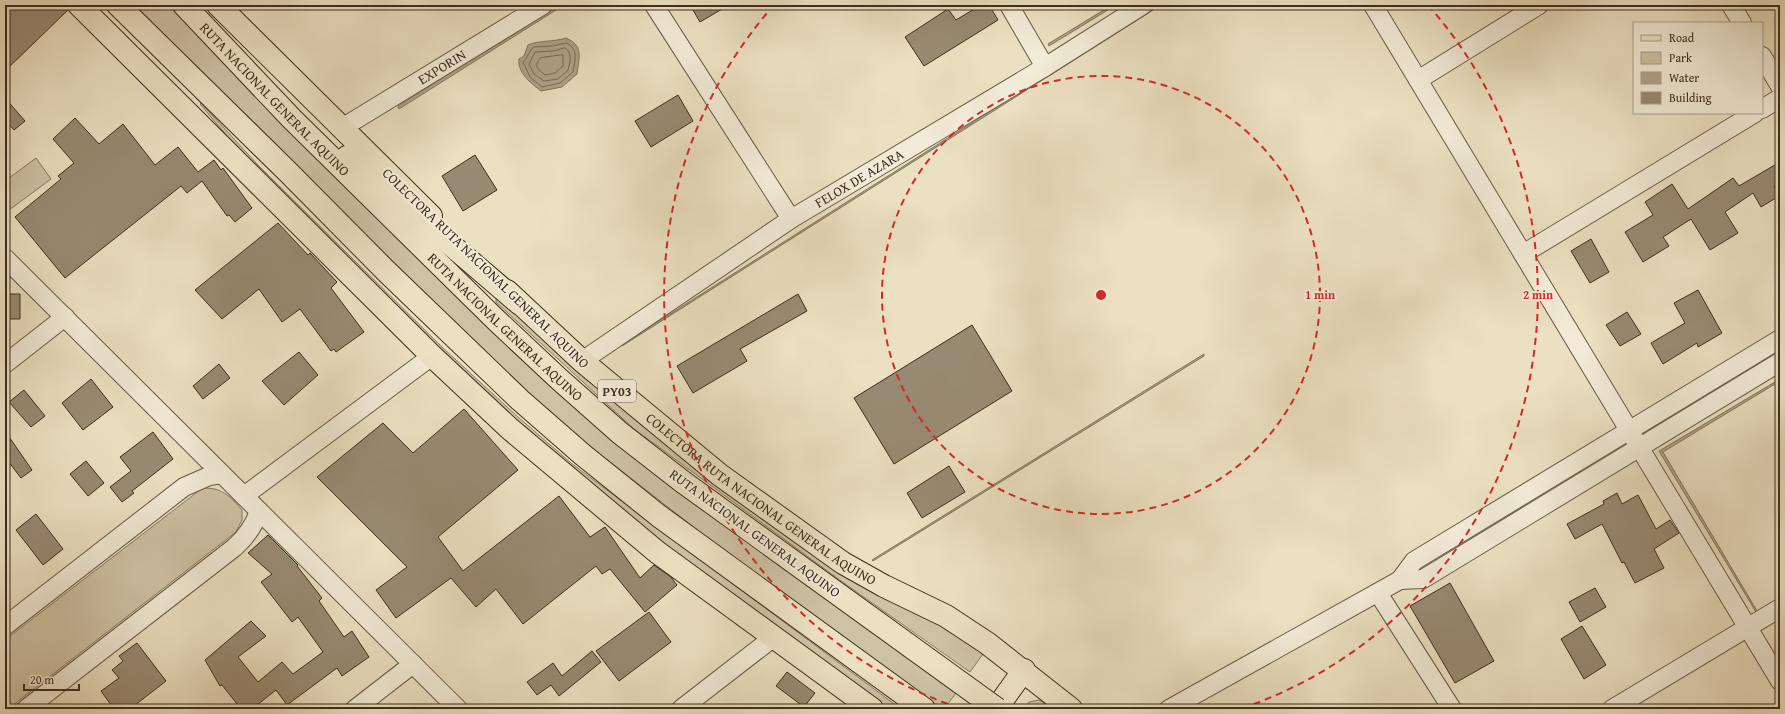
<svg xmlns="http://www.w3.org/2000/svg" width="1785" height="714" font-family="'Gentium Book Plus',serif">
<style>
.green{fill:#cec2a5;stroke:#867861}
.water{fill:#b0a389;stroke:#82745e}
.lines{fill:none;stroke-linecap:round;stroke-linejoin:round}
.shore{stroke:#776853;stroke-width:1}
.building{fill:#988a72;stroke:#3e2d1d}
.minor-casing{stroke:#695a46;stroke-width:20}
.primary-casing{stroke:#3e2d1d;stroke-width:24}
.motorway-casing{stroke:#3e2d1d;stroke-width:24}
.minor{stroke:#f2ebd7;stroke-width:18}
.primary{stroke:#ebe0c1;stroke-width:22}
.motorway{stroke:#ebe0c1;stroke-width:22}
.motorway-bridge-casing{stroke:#3e2d1d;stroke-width:24;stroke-linecap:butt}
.motorway-bridge{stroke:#ebe0c1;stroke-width:22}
.ring{fill:none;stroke:#d62828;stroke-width:2;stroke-dasharray:7 5}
.labels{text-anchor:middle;stroke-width:4;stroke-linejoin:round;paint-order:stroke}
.shield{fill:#f2ebd7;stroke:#746655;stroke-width:1}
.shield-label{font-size:13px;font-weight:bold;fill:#3e2d1d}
.street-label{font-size:14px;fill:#3e2d1d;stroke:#f2ebd7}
.centre{fill:#d62828;stroke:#f2ebd7;stroke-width:2}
.ring-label{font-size:12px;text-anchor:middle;font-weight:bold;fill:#d62828;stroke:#f2ebd7;stroke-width:4;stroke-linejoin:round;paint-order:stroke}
</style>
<rect width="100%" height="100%" fill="#ebe0c1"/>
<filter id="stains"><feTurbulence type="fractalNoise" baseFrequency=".005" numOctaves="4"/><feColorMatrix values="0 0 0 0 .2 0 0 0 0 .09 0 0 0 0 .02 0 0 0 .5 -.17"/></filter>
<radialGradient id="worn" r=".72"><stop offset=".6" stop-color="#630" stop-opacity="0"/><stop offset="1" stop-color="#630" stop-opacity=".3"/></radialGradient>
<path class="green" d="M135,5H170L316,156L550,385L956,693L944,709H941L714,543L596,451L534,400L300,172Z
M201,103L258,165L443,348L518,417L571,463L648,521L901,709H882L639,529L513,422L254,168L200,104Z
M36,158L51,179L5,213V181Z
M496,298L499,299L639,423L689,462L940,622L981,651L983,654L970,672L841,581L634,429L496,302Z
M1780,349V354L1649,430V428Z
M1618,447V450L1417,573L1415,569Z
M206,488C222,488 231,497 242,510V520L236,532L8,709H5V640L200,490Z
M1039,700L1055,709H1024L1029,702Z"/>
<path class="water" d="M558,5H564L399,109L398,106Z
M1112,5H1116L1049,46L1048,44Z
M1158,5H1161L622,346L621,345Z
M566,38C584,46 579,57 577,74L562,87L541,91C532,84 517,73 519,59L524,56L528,45C539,40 554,42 566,38Z
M1204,354V356L873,561L872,560Z
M1780,379V381L1663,452L1757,611L1756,612L1659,451Z"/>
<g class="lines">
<path class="shore" d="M566,43C579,48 575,60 573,72L560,83L542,87L530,77L523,62C528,58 529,50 534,47L553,46Z
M565,48C573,52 570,63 568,70L558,79L544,81L534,74L529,64L535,52L553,51Z
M563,55V66L555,73L545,75L539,70L536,65L540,58Z"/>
</g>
<path class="building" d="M5,5H67L68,10L5,71Z
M690,5H729L700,22Z
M981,5H989L998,20L924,66L905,37L948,9L956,20Z
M678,95L693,121L651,147L635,121Z
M5,98L25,121L14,130L5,120Z
M75,118L99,144L123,124L155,165L178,147L198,172L214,160L221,170L223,168L252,208L235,222L229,215L227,216L202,181L187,193L181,186L65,278L15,217L61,179L58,176L74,163L53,139Z
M475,155L497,190L463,211L442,176Z
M1780,162V183L1774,186L1779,196L1761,207L1753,193L1725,212L1738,233L1710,250L1691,219L1663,237L1669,246L1643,262L1625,232L1653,215L1645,202L1672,184L1688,209L1733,178L1739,186Z
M278,223L308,255L310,253L337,282L331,288L364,332L336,352L334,349L331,351L300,309L282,322L259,289L222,319L195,290Z
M1591,239L1609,272L1590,283L1571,251Z
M1698,290L1722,333L1698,347L1697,343L1663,364L1651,343L1685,323L1674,303Z
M5,294H20V319H5Z
M798,294L807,311L740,349L747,361L693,393L677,366Z
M1627,312L1641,334L1620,346L1606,325Z
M972,325L1012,391L894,464L854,398Z
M299,352L318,375L284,405L262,381Z
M219,364L230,378L203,399L193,386Z
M91,379L113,407L83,430L62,403Z
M24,390L45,416L31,427L9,402Z
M464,409L518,470L438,537L463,571L559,496L590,537L605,527L640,578L654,565L671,577L677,585L645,612L610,569L602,574L596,566L523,624L496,589L476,607L451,578L396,618L376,590L407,567L317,477L383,423L413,453Z
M5,431L32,470L21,478L5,457Z
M153,432L173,459L132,491L134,493L122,502L110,487L131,471L120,457Z
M86,461L104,483L88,496L70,474Z
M949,466L965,492L922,518L907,493Z
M1617,493L1622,504L1638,495L1656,529L1670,520L1679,533L1654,549L1664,568L1635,583L1624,562L1622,563L1602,524L1575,539L1567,524L1604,504L1603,501Z
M36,514L63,549L43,565L16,530Z
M268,535L298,565L297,566L322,598L319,601L344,637L352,631L369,657L342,676L337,668L287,705L276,690L252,709H241L222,685L220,686L205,660L251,621L266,636L238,657L258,682L282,662L293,674L323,652L298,617L292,622L261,582L272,574L248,553Z
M1450,583L1494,661L1455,683L1410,606Z
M1595,588L1606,607L1580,622L1569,602Z
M649,612L671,642L619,681L596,651Z
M1582,626L1606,665L1584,679L1561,639Z
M137,643L166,681L130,709H114L101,691L119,678L112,670L123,661L119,656Z
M592,651L601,662L559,696L551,685L537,695L527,682L553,663L562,676Z
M787,672L815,693L804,707L776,686Z"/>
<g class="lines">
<defs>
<g id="minor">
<path d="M654,5L791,219"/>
<path d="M1009,5L1045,67"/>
<path d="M1373,5L1780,681"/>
<path d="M1731,5L1742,23"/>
<path d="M1762,56L1780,86"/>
<path d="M1418,80L1539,5"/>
<path d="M1762,109L1780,98"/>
<path id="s1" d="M342,128L543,5"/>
<path d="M1523,254L1755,113"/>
<path d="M5,258L458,709"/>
<path id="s2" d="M582,361L791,219L1045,67L1143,5"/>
<path d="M5,364L65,317"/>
<path d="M244,496L432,356"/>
<path d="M1400,580L1414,561L1780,339"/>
<path d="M1378,593L1452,709"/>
<path d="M5,626L184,487L209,476L222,474"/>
<path d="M26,709L235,547C247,536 254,526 259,511"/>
<path d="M355,709L413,664"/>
<path d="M681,709L774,637"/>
<path d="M1169,709L1400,580L1423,579L1780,362"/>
<path d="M1612,709L1780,608"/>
</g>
<g id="primary">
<path d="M79,5L432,356L510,429L657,552L872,709"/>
<path d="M218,5L431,216"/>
<path id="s3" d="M507,291L582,361L720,475L843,563L884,586L946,616L987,643L1071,709"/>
<path d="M996,709L1024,670"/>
</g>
<g id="motorway">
<path d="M118,5L288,172L386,271L520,400L583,455L659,516L924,709"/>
<path id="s4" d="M184,5L292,119L495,319L559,379L620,433L683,482"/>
<path d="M347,157L359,166L520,304"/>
</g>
</defs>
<use href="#minor" class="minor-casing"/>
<use href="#primary" class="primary-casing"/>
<use href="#motorway" class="motorway-casing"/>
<use href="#minor" class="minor"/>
<use href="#primary" class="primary"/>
<use href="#motorway" class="motorway"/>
<defs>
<path id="motorway-bridge" d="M683,482L997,709"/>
</defs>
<use href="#motorway-bridge" class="motorway-bridge-casing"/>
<use href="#motorway-bridge" class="motorway-bridge"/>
</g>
<g class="ring">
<circle cx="1101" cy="295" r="219"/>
<path d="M959 708A437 437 0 0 1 774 5M1428 5A437 437 0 0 1 1243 708"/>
</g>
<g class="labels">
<rect class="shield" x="598" y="380" width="38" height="22" rx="3"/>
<g class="shield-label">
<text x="617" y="396">PY03</text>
</g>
<g class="street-label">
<text dy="5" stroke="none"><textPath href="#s1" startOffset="117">EXPORIN</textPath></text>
<text dy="5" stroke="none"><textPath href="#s4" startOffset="131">RUTA NACIONAL GENERAL AQUINO</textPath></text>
<text dy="5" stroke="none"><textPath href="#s2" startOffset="332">FELOX DE AZARA</textPath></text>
<text transform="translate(486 268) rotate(44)" y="5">COLECTORA RUTA NACIONAL GENERAL AQUINO</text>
<text dy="5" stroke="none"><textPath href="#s4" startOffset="455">RUTA NACIONAL GENERAL AQUINO</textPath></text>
<text dy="5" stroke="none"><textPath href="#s3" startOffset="329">COLECTORA RUTA NACIONAL GENERAL AQUINO</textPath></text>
<text transform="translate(755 533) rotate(36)" y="5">RUTA NACIONAL GENERAL AQUINO</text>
</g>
</g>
<circle cx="1101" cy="295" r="6" class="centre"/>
<g class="ring-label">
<text x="1320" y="299">1 min</text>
<text x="1538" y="299">2 min</text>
</g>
<rect width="1785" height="714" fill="none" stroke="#ebe0c1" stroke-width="20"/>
<rect x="6" y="6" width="1773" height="702" fill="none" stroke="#3e2d1d" stroke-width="2"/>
<rect x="10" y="10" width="1765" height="694" fill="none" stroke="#3e2d1d"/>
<rect x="1633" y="22" width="130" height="92" fill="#f2ebd7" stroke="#aa9f8d"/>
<rect x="1641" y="35" width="20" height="6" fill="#ebe0c1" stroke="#aa9f8d"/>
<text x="1669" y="42" font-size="12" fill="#3e2d1d">Road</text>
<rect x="1641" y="52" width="20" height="12" fill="#cec2a5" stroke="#aa9f8d"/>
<text x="1669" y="62" font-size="12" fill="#3e2d1d">Park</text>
<rect x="1641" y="72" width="20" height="12" fill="#b0a389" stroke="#aa9f8d"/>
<text x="1669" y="82" font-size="12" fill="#3e2d1d">Water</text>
<rect x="1641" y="92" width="20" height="12" fill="#988a72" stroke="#aa9f8d"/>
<text x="1669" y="102" font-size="12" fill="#3e2d1d">Building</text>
<path d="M24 684v6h55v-6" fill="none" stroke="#3e2d1d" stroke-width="2"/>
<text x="30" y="684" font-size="12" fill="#3e2d1d" stroke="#f2ebd7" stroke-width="3" paint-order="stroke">20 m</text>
<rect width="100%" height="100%" filter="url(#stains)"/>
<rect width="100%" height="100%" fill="url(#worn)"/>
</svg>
